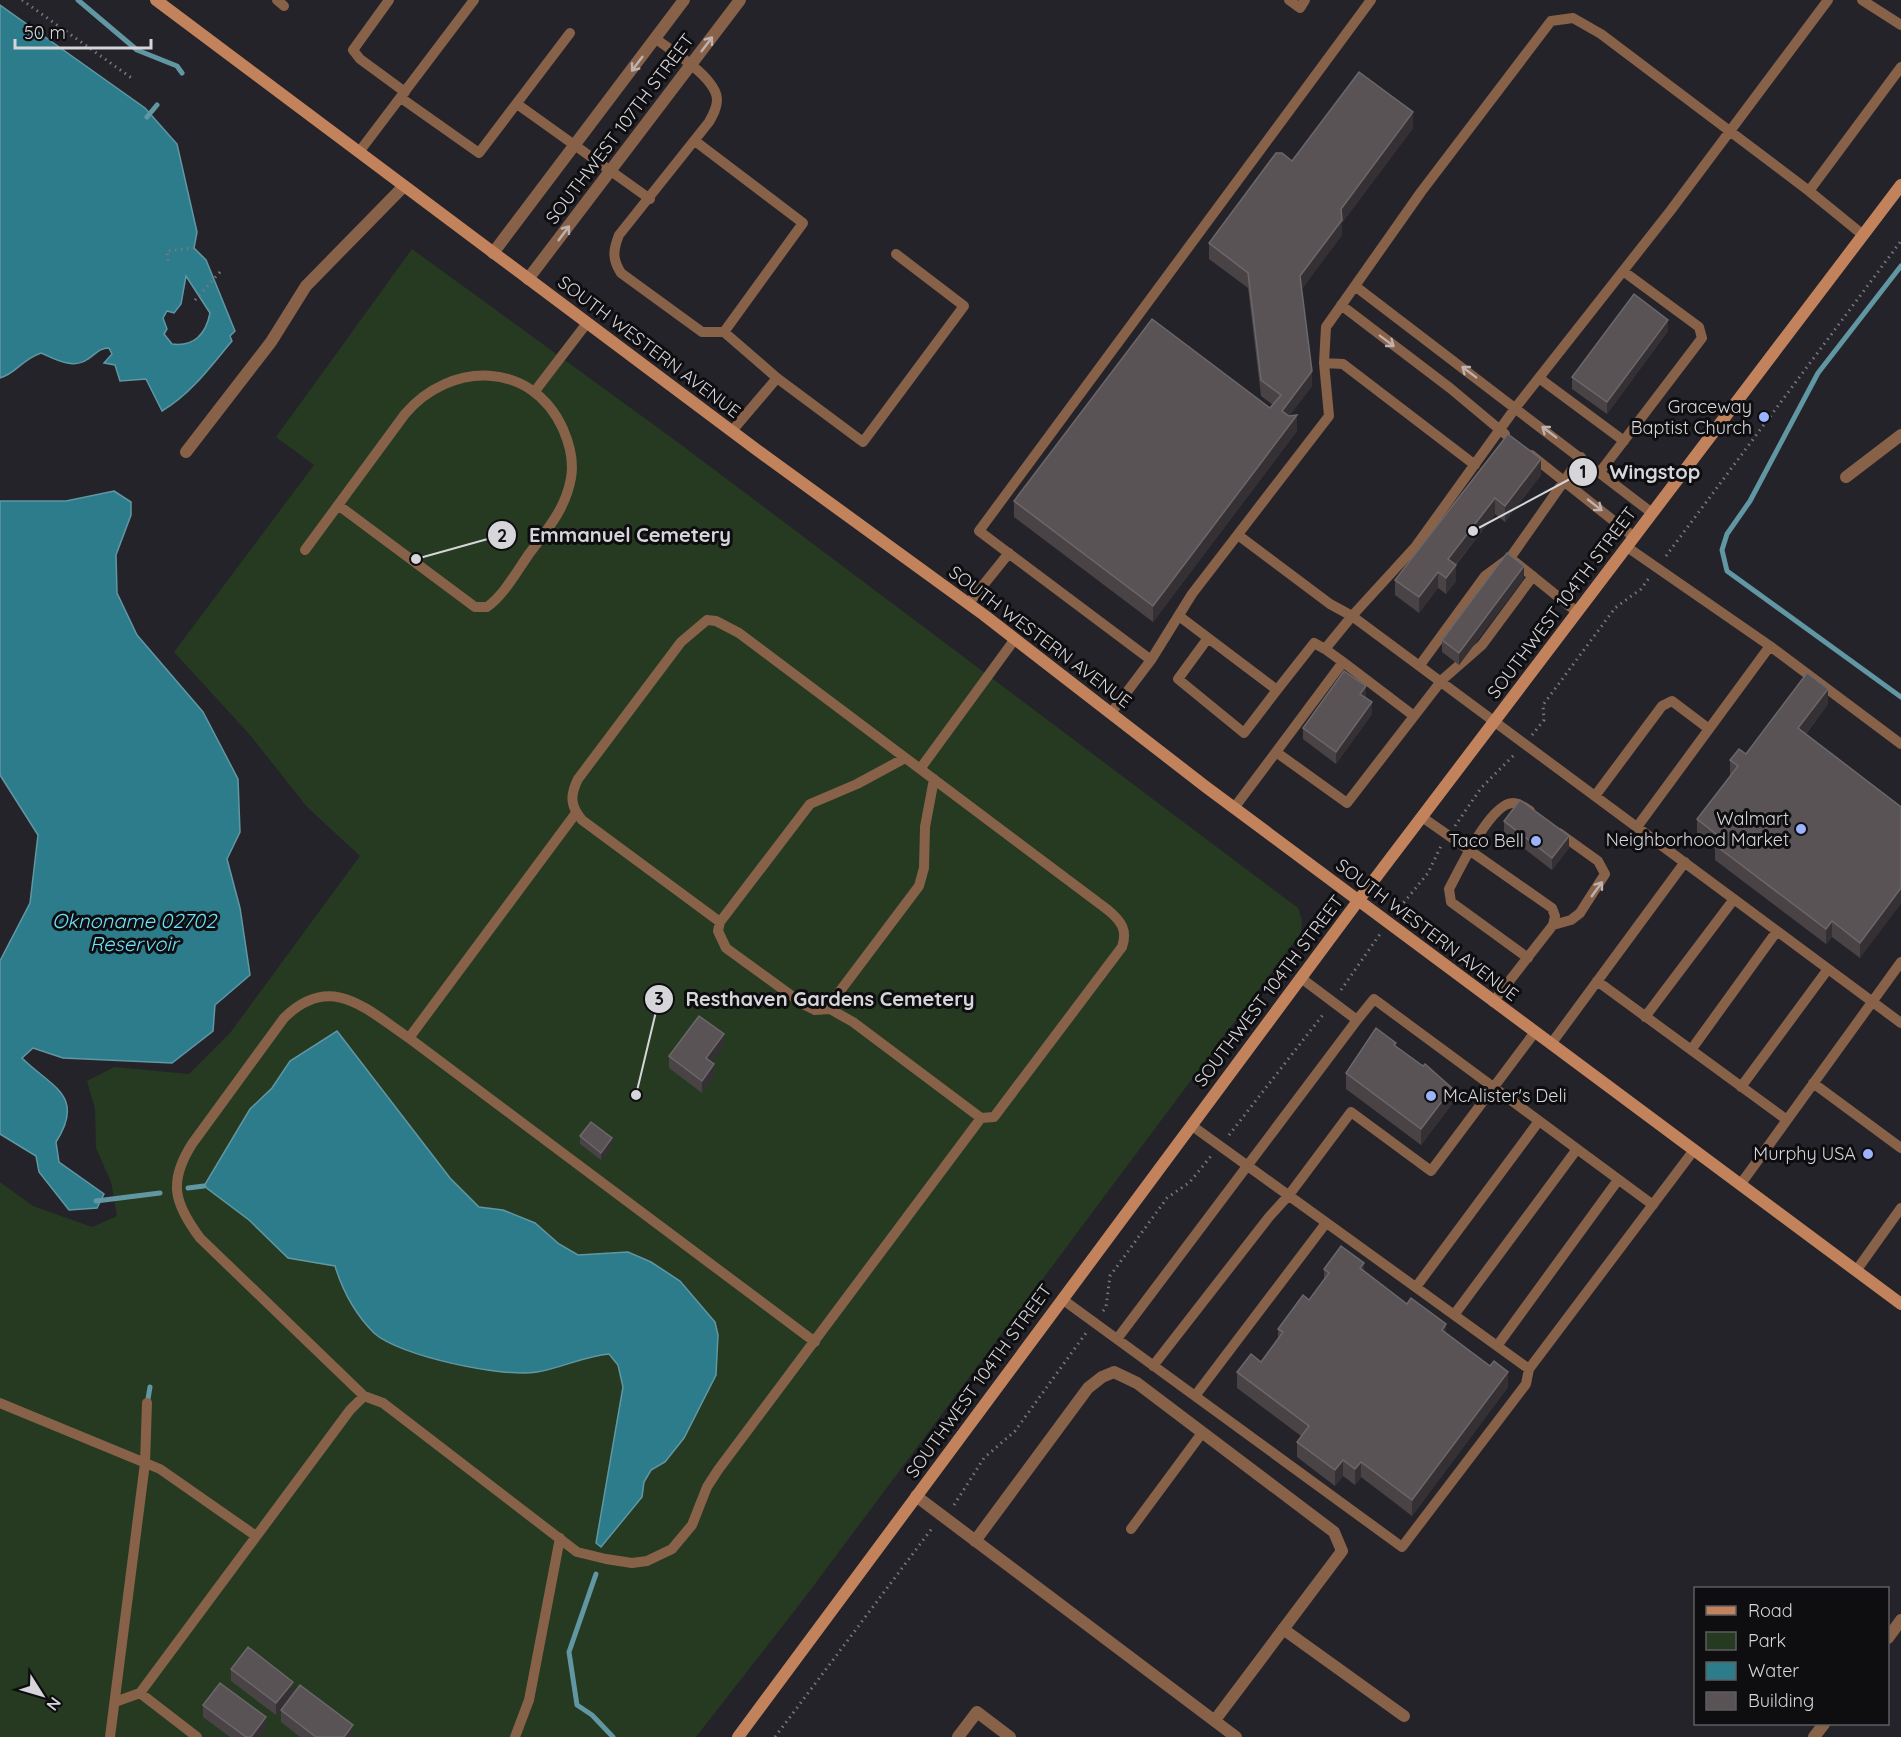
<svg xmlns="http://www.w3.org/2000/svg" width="1901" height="1737" font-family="Quicksand,sans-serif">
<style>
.green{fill:#263921}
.water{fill:#2d7c8c;stroke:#6097a3;stroke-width:1.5;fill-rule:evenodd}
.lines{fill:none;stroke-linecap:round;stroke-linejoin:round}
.stream{stroke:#6097a3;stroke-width:5}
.path{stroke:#79787e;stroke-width:3;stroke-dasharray:1.5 4.5;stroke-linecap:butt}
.service{stroke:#886149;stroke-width:10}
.minor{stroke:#886149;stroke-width:12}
.tertiary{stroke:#886149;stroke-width:12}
.secondary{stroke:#c2835c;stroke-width:12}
.wall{fill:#4a4346}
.shaded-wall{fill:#343034}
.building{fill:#595356;stroke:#6c676a;stroke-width:1.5}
.oneway{stroke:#bfb2ae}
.poi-dot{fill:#9bb4fd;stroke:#0e0d10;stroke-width:2}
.labels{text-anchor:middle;stroke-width:6;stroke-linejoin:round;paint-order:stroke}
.street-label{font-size:18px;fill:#d6d5d9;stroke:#0e0d10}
.poi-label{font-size:18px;fill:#d6d5d9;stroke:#0e0d10;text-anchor:end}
.water-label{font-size:20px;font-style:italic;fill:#6fe1fa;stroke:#0e0d10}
.leader{fill:none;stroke:#d6d5d9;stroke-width:2}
.callout-dot{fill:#d6d5d9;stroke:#0e0d10;stroke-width:2}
.mark-label{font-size:18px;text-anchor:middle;font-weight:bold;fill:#111}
.callout-label{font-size:20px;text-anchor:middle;font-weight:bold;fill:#d6d5d9;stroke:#0e0d10;stroke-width:6;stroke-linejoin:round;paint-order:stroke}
</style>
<rect width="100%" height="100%" fill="#24232a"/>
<path class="green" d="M412,249L676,441L1298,908L1302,920L1301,933L806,1596L696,1737H0V1182L33,1206L92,1227L117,1216L111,1182L96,1148L95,1109L87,1081L114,1067L189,1074L230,1033L360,856L307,807L250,735L174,652L314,465L276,437Z"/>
<path class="water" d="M0,5L145,108L177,144L197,232L194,248L206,260L235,331L230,336L232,341C211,366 191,394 162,411L146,379L120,381L115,365L104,363L112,354L109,348C99,348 96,354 88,359C73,370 55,359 41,353C21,360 17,373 0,378ZM186,276L210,313C206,334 194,347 172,344L164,334L167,329L163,318L167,311L174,313L181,304Z
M114,491L131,502V515L116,555L117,593L137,635L203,712L238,779L240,832L227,859L240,908L250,975L215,1005L213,1031L172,1063L63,1058L33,1048L22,1058C51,1087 86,1095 56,1142L59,1162L104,1194L97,1208L69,1210L39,1172L36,1156L0,1134V961L30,903L38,835L0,775V501H66Z
M337,1031L450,1178L479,1207L503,1210L535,1223L559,1244L578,1255L628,1252L651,1262L680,1281L715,1322L718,1335L716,1375L684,1438L665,1462L651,1470L644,1482L642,1497L601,1547L596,1543L623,1387L618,1365L609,1354C584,1356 562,1368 537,1372C503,1378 399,1356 374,1333C354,1313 343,1292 335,1266L288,1258L249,1220L204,1186L250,1109L272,1088L290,1061Z"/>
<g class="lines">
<path class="stream" d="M78,0L137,50L177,66L182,73
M147,117L157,105
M1901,266L1818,373L1750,501L1727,534L1722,550L1727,571L1901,697
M188,1188L204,1186
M96,1201L160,1193
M147,1405L150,1387
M596,1574L569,1652L577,1705L592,1715L613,1737"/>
<path class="path" d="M22,0L133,79
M168,261L167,251L194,248
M195,300L220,272
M1666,556L1901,241
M1532,735L1544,720L1543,705L1615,608L1641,589L1649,578
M1455,826L1481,788L1516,753
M1396,912L1428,873L1441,846
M1341,990L1380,934
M1229,1135L1325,1012
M1103,1311L1106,1307L1110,1276L1167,1198L1190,1182L1211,1156
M954,1505L984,1458L1015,1431L1086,1333
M775,1737L933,1527"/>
<path class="service" d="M277,0L284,6
M389,0L353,50L360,59L405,92
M1289,0L1300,8L1305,0
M1828,0L1671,210L1516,407L1416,546L1352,616L1901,1023
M1862,0L1901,25
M656,39C672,51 717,78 717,100C717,108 713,115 709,122L619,235C613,250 612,259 621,273L702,332H724
M401,98L479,153L570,33
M517,104L650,199
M695,141L803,223L724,332L777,378L732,431
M359,152L474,0
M1863,235L1809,191L1901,67
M1355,286L1652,513
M1341,305L1450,388L1505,434
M1324,363L1343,364L1475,465
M777,378L863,442L964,306L896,254
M1539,378L1624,441
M535,391L587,323
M1531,455L1634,537
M1600,472L1702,338L1699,327L1623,271
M1238,535L1330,604L1352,616L1325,649L1343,662L1276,752
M1627,547L1770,646L1901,744
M305,550L405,414C450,361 532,360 563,429C570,445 574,461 571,478C566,508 547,530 529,554C517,571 504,595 487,607H475L338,505
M968,604L1009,553
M1577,612L1510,558L1581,457
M1179,616L1277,690L1244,733L1178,679L1208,638
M1151,660L979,531L1371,0
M1343,662L1414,716
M1420,665L1485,576L1508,559
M1277,690L1314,643L1325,649
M1111,713L1151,660L1192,594L1329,416L1324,363L1326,327L1421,192L1551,21L1573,18L1601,34L1809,191
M920,769L1015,639
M1595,796L1662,706L1672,701L1709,729
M1234,808L1276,752L1347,803L1442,680L1482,645L1533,576
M1422,817L1552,908L1555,916L1553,925L1493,1002
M1637,827L1770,646
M720,922L582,820C570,806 570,795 578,779L681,642L707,620L716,621L739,633L1108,910C1121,921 1128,930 1122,947L994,1117L981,1118L853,1022L830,1009L815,1010L803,1004L726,948L718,931L720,922L810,804L857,784L905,758
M1553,925L1571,920L1580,913L1605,874L1598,861L1559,833
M1528,958L1451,902L1449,889C1459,871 1490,803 1513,803C1519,803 1524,807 1530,811
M1301,978L1357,1020L1374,999L1653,1205
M1597,981L1787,1120
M830,1009L837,995L919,886L924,868L925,827L934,779
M1645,1017L1734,899
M409,1038L576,813
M1551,1044L1685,862
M1691,1050L1777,931
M1813,1083L1901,1148
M1741,1087L1828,969
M1191,1125L1529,1369L1694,1150
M1740,1185L1901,962
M1856,1271L1901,1208
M1416,1287L1539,1121
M1062,1299L1195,1396L1326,1223
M1454,1315L1577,1149
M1117,1339L1357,1020
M815,1342L409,1038C366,1009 331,972 284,1018L192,1144C168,1182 174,1203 200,1238L364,1396L383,1403L577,1552L606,1559L632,1563L647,1561L672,1549L692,1525L707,1487L718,1470L981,1118
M1497,1346L1618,1180
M1153,1366L1269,1217L1289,1195L1351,1112L1431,1171L1535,1032
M1195,1396L1402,1547L1526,1384L1529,1369
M0,1403L160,1469L256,1536
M1131,1529L1202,1433
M140,1693L197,1737
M115,1702L140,1693L350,1410L364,1396
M110,1737L145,1463L147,1403
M515,1737L529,1700L560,1538"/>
<path class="minor" d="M186,452L271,342L306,286L404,186
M1846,477L1901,435
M916,1496L1236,1737
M975,1541L1088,1388L1102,1377L1114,1372L1137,1383L1334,1532L1342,1551L1215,1720
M1283,1629L1404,1716
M1888,1638L1901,1620
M958,1737L977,1712L1010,1737
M1814,1737L1824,1724"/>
<path class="tertiary" d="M493,253L684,0
M528,279L740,0"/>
<path class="secondary" d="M156,0L757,450L984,615L1206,787L1901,1304
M738,1737L1358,901L1901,185"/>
</g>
<path class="wall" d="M1413,128L1342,223V235L1301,290L1312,386L1289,416L1297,431L1153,622L1014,517V501L1270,408L1273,405L1261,396L1248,288L1209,259V243L1292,161Z
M1668,331L1607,414L1572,389V377Z
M1508,434L1541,475L1505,522L1495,514L1456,565V581L1446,594L1438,588L1419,613L1395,595V580Z
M1524,578L1459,665L1442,652V640Z
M1828,704L1806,734L1901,807L1860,958L1832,937L1826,944L1715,860V849L1697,835V819L1730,776V760L1746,754Z
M1372,714L1336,764L1303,739V728Z
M1504,821L1569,848L1552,870L1504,833Z
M724,1046L711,1062L714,1076L702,1093L669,1068V1056Z
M1396,1046L1452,1104L1421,1145L1346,1089V1073Z
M580,1136L612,1146L601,1160L580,1144Z
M1324,1269L1364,1271L1446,1333L1508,1387L1412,1516L1361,1477L1355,1485L1343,1476L1335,1486L1297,1457V1442L1301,1436L1237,1388V1372L1261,1362L1278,1339V1329L1309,1300L1324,1280Z
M231,1669L293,1694L276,1715L231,1681Z
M203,1705L266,1729L260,1737H230L203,1717Z
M281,1710L353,1737H300L281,1722Z"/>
<path class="shaded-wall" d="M1413,112V128L1342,223V235L1300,292V276L1341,209Z
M1668,320V331L1607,414V402Z
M1312,371V386L1282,426V411Z
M1297,415V431L1153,622V606Z
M1541,459V475L1505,522V506Z
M1495,498V514L1448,574V559Z
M1456,565V581L1446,594V578Z
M1524,566V578L1459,665V653Z
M1438,572V588L1419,613V597Z
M1366,686V698L1360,694Z
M1828,689V704L1798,744V728Z
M1372,702V714L1336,764V752Z
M1569,836V848L1552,870V858Z
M1901,888V904L1860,958V943Z
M1832,921V937L1826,944V929Z
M724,1034V1046L706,1070V1058Z
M714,1064V1076L702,1093V1081Z
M1452,1088V1104L1421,1145V1129Z
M612,1138V1146L601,1160V1153Z
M1364,1263V1278L1360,1268Z
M1446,1324V1340L1442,1330Z
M1508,1372V1387L1412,1516V1500Z
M1343,1460V1476L1335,1486V1470Z
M1361,1462V1477L1355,1485V1469Z
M293,1682V1694L276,1715V1703Z
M266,1717V1729L260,1737H251Z
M353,1725V1737H344Z"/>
<path class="building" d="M1359,72L1413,112L1341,209L1342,220L1300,276L1312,371L1282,411L1289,416L1297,415L1153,606L1014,501L1152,319L1270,408L1281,395L1261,380L1248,273L1209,243L1276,153H1282L1292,161Z
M1634,294L1668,320L1607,402L1572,377Z
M1508,434L1541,459L1505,506L1495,498L1448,559L1456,565L1446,578L1438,572L1419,597L1395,580Z
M1507,553L1524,566L1459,653L1442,640Z
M1344,671L1366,686L1360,694L1372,702L1336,752L1303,728Z
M1807,673L1828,689L1798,728L1901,807V888L1860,943L1832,921L1826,929L1715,845L1721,838L1697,819L1738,766L1730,760L1739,749L1746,754Z
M1520,800L1569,836L1552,858L1504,821Z
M699,1016L724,1034L706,1058L714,1064L702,1081L669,1056Z
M1376,1028L1396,1043L1394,1045L1423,1066L1425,1064L1452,1088L1421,1129L1346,1073Z
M591,1122L612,1138L601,1153L580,1136Z
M1341,1246L1364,1263L1360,1268L1407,1304L1411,1298L1446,1324L1442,1330L1490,1366L1494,1361L1508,1372L1412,1500L1361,1462L1355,1469L1343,1460L1335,1470L1297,1442L1309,1426L1237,1372L1251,1354L1261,1362L1283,1332L1278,1329L1303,1295L1309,1300L1329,1273L1324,1269Z
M248,1647L293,1682L276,1703L231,1669Z
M220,1683L266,1717L251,1737H246L203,1705Z
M300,1685L353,1725L344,1737H316L281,1710Z"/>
<defs><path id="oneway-shaft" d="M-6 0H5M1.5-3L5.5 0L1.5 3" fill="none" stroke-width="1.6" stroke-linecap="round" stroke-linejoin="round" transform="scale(1.5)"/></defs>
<g class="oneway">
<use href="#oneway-shaft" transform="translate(707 44) rotate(-53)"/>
<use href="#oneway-shaft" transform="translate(637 64) rotate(127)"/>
<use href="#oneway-shaft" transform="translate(564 233) rotate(-53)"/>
<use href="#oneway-shaft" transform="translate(1387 341) rotate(37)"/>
<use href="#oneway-shaft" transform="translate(1469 372) rotate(-143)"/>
<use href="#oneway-shaft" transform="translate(1549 432) rotate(-143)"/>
<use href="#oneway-shaft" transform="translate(1595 505) rotate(38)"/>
<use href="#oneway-shaft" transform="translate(1597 889) rotate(-54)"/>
</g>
<g class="poi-dot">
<circle cx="1764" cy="417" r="6"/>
<circle cx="1801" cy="829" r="6"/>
<circle cx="1536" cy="841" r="6"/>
<circle cx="1431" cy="1096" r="6"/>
<circle cx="1868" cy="1154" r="6"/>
</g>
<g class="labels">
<g class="street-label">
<text transform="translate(620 129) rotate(-53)" y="6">SOUTHWEST 107TH STREET</text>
<text transform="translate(649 347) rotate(37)" y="6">SOUTH WESTERN AVENUE</text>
<text transform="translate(1562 603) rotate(-53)" y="6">SOUTHWEST 104TH STREET</text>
<text transform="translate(1040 637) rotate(37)" y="6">SOUTH WESTERN AVENUE</text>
<text transform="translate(1427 930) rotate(37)" y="6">SOUTH WESTERN AVENUE</text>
<text transform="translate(1269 991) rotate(-53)" y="6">SOUTHWEST 104TH STREET</text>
<text transform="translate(979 1381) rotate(-54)" y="6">SOUTHWEST 104TH STREET</text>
</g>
<g class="poi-label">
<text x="1752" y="413">Graceway<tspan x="1752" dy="21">Baptist Church</tspan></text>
<text x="1789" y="825">Walmart<tspan x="1789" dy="21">Neighborhood Market</tspan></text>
<text x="1524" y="847">Taco Bell</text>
<text x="1443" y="1102" text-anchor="start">McAlister's Deli</text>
<text x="1856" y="1160">Murphy USA</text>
</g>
<g class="water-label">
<text x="134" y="928">Oknoname 02702<tspan x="134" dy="23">Reservoir</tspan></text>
</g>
</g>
<path class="leader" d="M1473 531L1583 472M416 559L502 535M636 1095L659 999"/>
<g class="callout-dot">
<circle cx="1473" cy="531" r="6"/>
<circle cx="416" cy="559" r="6"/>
<circle cx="636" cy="1095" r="6"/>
<circle cx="1583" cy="472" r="15"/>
<circle cx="502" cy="535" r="15"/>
<circle cx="659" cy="999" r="15"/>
</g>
<g class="mark-label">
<text x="1583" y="478">1</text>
<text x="502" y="542">2</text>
<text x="659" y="1005">3</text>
</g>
<g class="callout-label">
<text x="1655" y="479">Wingstop</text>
<text x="630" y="542">Emmanuel Cemetery</text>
<text x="830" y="1006">Resthaven Gardens Cemetery</text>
</g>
<rect x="1694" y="1587" width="195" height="138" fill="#0e0d10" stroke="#5e5d60" stroke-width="1.5"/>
<rect x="1706" y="1606" width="30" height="9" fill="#c2835c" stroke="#5e5d60" stroke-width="1.5"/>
<text x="1748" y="1617" font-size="18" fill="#d6d5d9">Road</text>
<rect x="1706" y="1632" width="30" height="18" fill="#263921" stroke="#5e5d60" stroke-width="1.5"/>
<text x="1748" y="1647" font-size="18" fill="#d6d5d9">Park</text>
<rect x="1706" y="1662" width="30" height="18" fill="#2d7c8c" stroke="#5e5d60" stroke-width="1.5"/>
<text x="1748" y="1677" font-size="18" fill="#d6d5d9">Water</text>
<rect x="1706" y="1692" width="30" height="18" fill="#595356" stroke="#5e5d60" stroke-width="1.5"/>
<text x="1748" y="1707" font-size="18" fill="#d6d5d9">Building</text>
<g transform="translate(42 1695) rotate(127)" stroke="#0e0d10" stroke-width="4.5" paint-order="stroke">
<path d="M0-4.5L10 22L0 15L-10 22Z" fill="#d6d5d9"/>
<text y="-9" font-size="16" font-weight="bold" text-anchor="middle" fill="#d6d5d9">N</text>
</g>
<path d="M15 39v9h136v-9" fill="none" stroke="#d6d5d9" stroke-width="3"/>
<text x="24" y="39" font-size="18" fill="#d6d5d9" stroke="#0e0d10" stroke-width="4.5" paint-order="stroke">50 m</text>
</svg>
